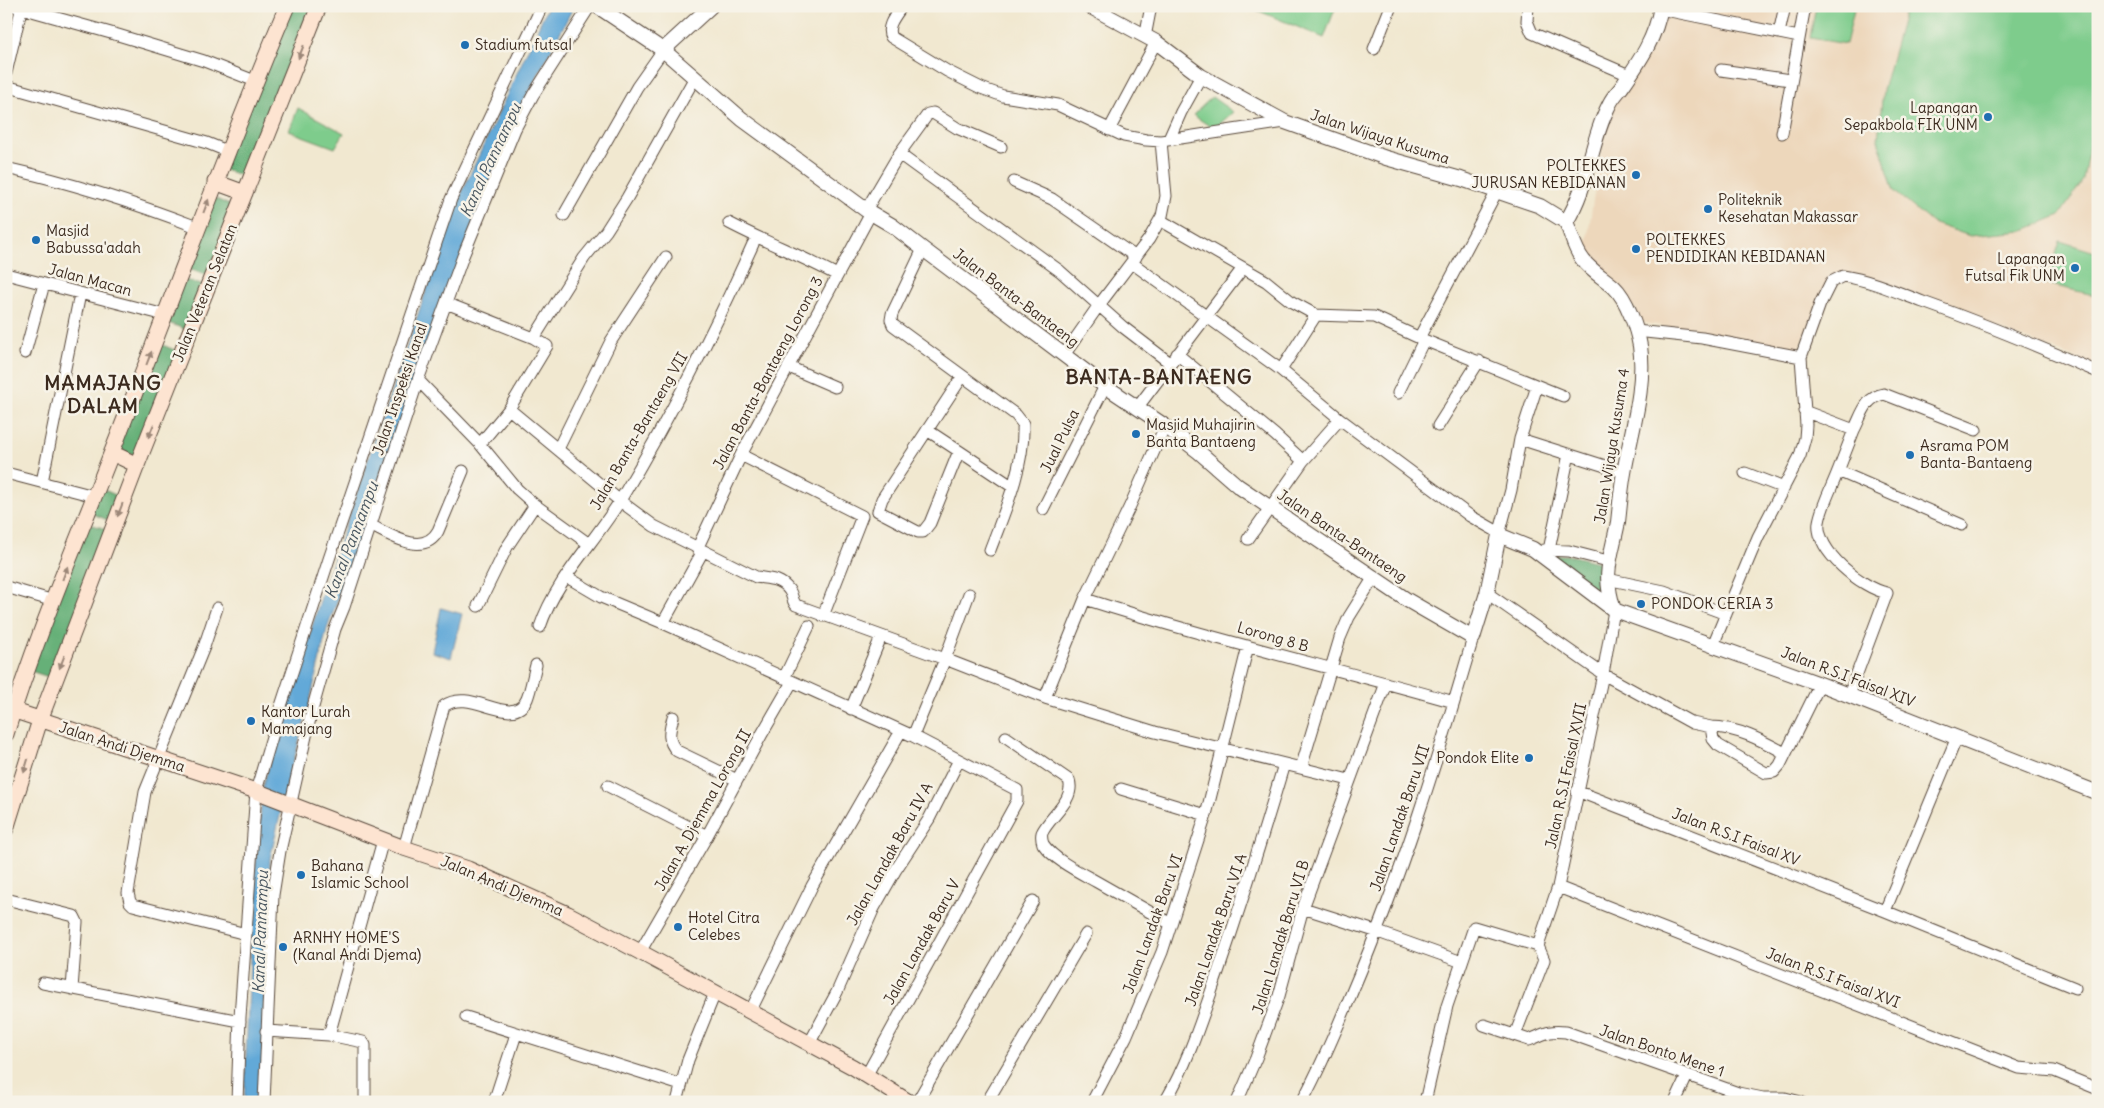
<svg xmlns="http://www.w3.org/2000/svg" width="2104" height="1108" font-family="Delius,sans-serif">
<style>
.built{fill:#edd7bb}
.green{fill:#7ecc8c;stroke:#5c7b55}
.forest{fill:#66b078;stroke:#506d4b}
.water{fill:#62a9d8;stroke:#4e6a7b}
.lines{fill:none;stroke-linecap:round;stroke-linejoin:round}
.minor-casing{stroke:#564639;stroke-width:13}
.tertiary-casing{stroke:#564639;stroke-width:16}
.secondary-casing{stroke:#564639;stroke-width:17}
.minor{stroke:#fff;stroke-width:11}
.tertiary{stroke:#fff;stroke-width:14}
.secondary{stroke:#fde4d1;stroke-width:15}
.oneway{fill:#9c8778}
.poi-dot{fill:#1f6fb2;stroke:#f7f3e8;stroke-width:2}
.labels{text-anchor:middle;stroke-width:5;stroke-linejoin:round;paint-order:stroke}
.poi-label{font-size:15px;fill:#3b2a1e;stroke:#f7f3e8;text-anchor:start}
.street-label{font-size:15px;fill:#3b2a1e;stroke:#f7f3e8}
.water-label{font-size:16px;font-style:italic;fill:#49565f;stroke:#f7f3e8}
.district-label{font-size:20px;font-weight:bold;letter-spacing:1px;fill:#3b2a1e;stroke:#f7f3e8}
</style>
<rect width="100%" height="100%" fill="#f7f3e8"/>
<filter id="ink" filterUnits="userSpaceOnUse"><feTurbulence type="fractalNoise" baseFrequency=".02" numOctaves="2"/><feDisplacementMap in="SourceGraphic" scale="10" xChannelSelector="R" yChannelSelector="G"/><feConvolveMatrix kernelMatrix="1 2 1 2 8 2 1 2 1" color-interpolation-filters="sRGB"/></filter>
<filter id="wash" filterUnits="userSpaceOnUse"><feTurbulence type="fractalNoise" baseFrequency=".0096" numOctaves="4" result="noise"/><feDisplacementMap in="SourceGraphic" scale="20" xChannelSelector="R" yChannelSelector="G"/><feGaussianBlur stdDeviation="1.12" result="paint"/><feColorMatrix in="noise" values="0 0 0 0 0 0 0 0 0 0 0 0 0 0 0 0 0 1.4 0 .05"/><feComposite in="paint" operator="in"/></filter>
<g filter="url(#wash)">
<rect width="100%" height="100%" fill="#f1e8d0"/>
<path class="built" d="M1663,6H2098V363L2096,366L1871,280H1832L1831,272L1798,352L1641,322L1636,310L1585,256L1598,166L1610,108Z"/>
<path class="green" d="M1247,6H1336L1324,38Z
M1816,6H1855L1846,44L1810,38Z
M1906,6H2098V96L2083,180L2060,215L2022,231L1970,236L1932,223L1894,191L1878,140L1883,90Z
M1212,97L1233,112L1214,129L1193,115Z
M298,108L344,133L335,148L289,131Z
M2060,241L2098,253V296L2047,284Z"/>
<path class="forest" d="M287,6H319L250,178L220,169Z
M210,196L238,209L212,277L183,267Z
M179,278L208,287L190,331L163,321Z
M155,342L182,353L140,458L114,447Z
M98,487L124,499L115,523L88,512Z
M84,522L112,531L55,679L27,670Z
M1551,555H1569L1602,563L1603,596Z"/>
<path class="water" d="M548,6H574L512,125L327,629L309,705L287,785L270,859L261,1102H244L253,890L263,785L322,594L454,209Z
M441,608L462,614L451,658L432,652Z"/>
</g>
<g filter="url(#ink)">
<g class="lines">
<defs>
<path id="minor" d="M14,6L118,35L204,61L255,81
M902,6C896,15 885,27 891,37L947,71L981,88L1003,96L1058,105L1124,136L1146,140L1161,141L1285,122
M1528,6L1527,21L1532,33L1629,75
M1660,9L1799,37
M1779,33L1785,6
M1145,37L1151,6
M1374,49L1391,6
M1721,70L1790,80
M6,73L22,6
M6,86L207,143L227,151
M1109,130L1156,42
M1782,133L1805,6
M1169,139L1181,112L1201,76
M899,154L1060,271L1123,327L1170,363
M6,168C72,183 135,203 197,227
M1014,182L1052,199L1136,257
M866,210L899,154L928,114L933,113L957,128L1001,147
M564,215L637,87L663,50
M1160,220L1266,281L1292,302L1316,315L1374,317L1424,340L1563,396
M729,223C765,242 802,256 837,275
M923,249L892,314L891,320L893,325L1016,415L1023,424C1025,465 1004,513 990,550
M1132,263L1281,370L1340,419L1431,487L1470,516L1500,533
M6,274L165,315
M446,303L534,338L547,346L509,409
M1636,331L1702,338L1801,357L1820,304L1831,282L1843,276C1870,280 1897,292 1923,302C1982,323 2040,347 2098,372
M534,338L584,258L606,231L627,198L694,79
M1419,338L1497,191
M25,353L44,284
M1177,354L1275,435L1303,461
M1064,355L1099,305L1149,239L1162,216L1166,196L1161,141
M789,367L835,387
M1281,370L1316,315
M962,377L882,499L878,511L918,532H923L930,523L959,451L1013,487
M418,380L480,444L509,409L620,501L654,526L756,577C769,579 780,578 789,590C793,595 792,601 796,605L945,659L969,594
M1398,393L1424,340
M1137,408L1243,268
M1804,411L1854,430C1862,415 1865,397 1884,394L1976,430
M1438,426L1479,361
M927,430L959,451
M1854,430L1838,471L1962,525
M1520,439L1624,472
M480,444L517,489L535,505L589,544
M558,449L611,341L666,257
M741,455L862,516L823,616
M1838,471C1832,487 1822,505 1819,522C1815,551 1862,588 1887,593L1849,695
M6,473L94,496
M1745,473L1784,488
M42,482L80,294
M1043,509L1105,386
M370,525C389,534 423,558 438,531L463,471
M1499,535L1511,490L1520,439L1537,386
M1248,539L1303,461L1340,419
M697,549L741,455L871,213
M1544,550L1569,551L1608,561
M1549,550L1569,454
M703,551L663,623L913,736L1017,790V801L866,1076
M567,577L601,597L663,623
M1607,579L1664,591L1726,614
M6,587L54,601
M1487,593L1603,674L1692,723L1711,727L1713,739L1718,745L1766,773L1774,772L1780,765L1820,684
M1085,599C1206,638 1331,667 1454,702
M478,606L507,547L535,505
M217,608L204,647L145,792L128,893L130,902L133,905L246,934
M540,627C556,579 595,542 621,499C670,417 714,331 753,244
M1713,645L1758,537L1800,456L1805,438L1806,425L1801,357
M784,678L809,626
M1045,698L1085,599L1130,506L1165,426
M851,709L881,637
M673,717C670,730 666,740 677,751L737,780
M1711,727C1737,727 1763,741 1785,753
M913,736L945,659L1045,698L1155,732L1349,780
M1006,737L1069,780C1076,800 1049,817 1042,833C1041,837 1042,841 1043,844C1054,860 1081,873 1097,882C1122,896 1146,910 1171,924
M1301,768L1340,638L1349,617L1374,577
M608,786L707,836
M1121,789L1206,815
M1577,791L1885,911L1957,737
M404,848L444,706C471,686 512,731 527,699C531,689 533,676 536,665
M1558,887L2019,1068L2054,1071L2098,1089
M6,899L74,916L77,922L72,989
M1303,908L1378,932L1462,962L1447,1006L1425,1102
M1885,911L2075,988
M1538,946L1558,887L1603,674L1614,610
M640,952L707,836L762,734L792,682
M1462,962L1474,927L1538,946L1544,960L1515,1035
M43,983L240,1021
M750,1012L812,886L901,731
M466,1017L681,1085
M1484,1025L1529,1040C1545,1034 1547,1030 1566,1032L1738,1093L1763,1098H1785L1801,1102
M266,1031L329,1035L363,1042L365,1045V1102
M329,1035L383,840
M809,1044L837,992L874,908L895,871L929,819L959,760
M237,1102L240,1017L256,791L281,706L329,559L451,199L542,6
M264,1102L273,895L280,851L311,714L335,629L344,607L418,380L463,256L515,129L533,95L590,6
M494,1102L516,1034
M677,1102L688,1060L715,993
M917,1102L1033,901
M987,1102L1086,934
M1092,1102L1126,1037L1162,952L1206,815L1248,646
M1165,1102C1188,1063 1202,1018 1217,975C1241,905 1263,835 1284,764
M1237,1102L1256,1058L1279,996L1303,908L1386,683
M1302,1102C1321,1066 1337,1029 1352,992C1401,877 1438,758 1473,638
M1675,1102L1687,1076"/>
<path id="tertiary" d="M597,6L663,50L742,119L866,210L893,226L923,249L1105,386L1165,426L1199,452L1238,486L1407,600L1473,638L1487,593L1499,535L1533,549L1614,610L1820,684L2098,793
M1089,6L1156,42L1201,76L1285,122L1386,158L1461,179L1540,206L1566,222
M663,50L711,6
M1566,222C1572,235 1574,249 1583,260C1591,271 1604,278 1614,287C1627,299 1637,329 1640,346C1646,388 1631,431 1624,473C1621,489 1620,505 1618,522C1611,558 1602,573 1614,610
M1566,222C1589,186 1590,141 1610,103C1613,97 1617,93 1621,88C1639,62 1656,38 1661,6"/>
<path id="secondary" d="M215,182L245,193
M112,453L137,465
M6,708L256,791L404,848L468,869L568,914L640,952L853,1067L909,1102
M6,734C38,629 83,528 122,426C177,286 228,145 287,6
M6,829L40,720L137,465L319,6"/>
</defs>
<use href="#minor" class="minor-casing"/>
<use href="#tertiary" class="tertiary-casing"/>
<use href="#secondary" class="secondary-casing"/>
<use href="#minor" class="minor"/>
<use href="#tertiary" class="tertiary"/>
<use href="#secondary" class="secondary"/>
</g>
<defs><path id="oneway-solid" d="M-6-.8H1V-3.2L6.5 0L1 3.2V.8H-6Z" transform="scale(1.25)"/></defs>
<g class="oneway">
<use href="#oneway-solid" transform="translate(301 52) rotate(112)"/>
<use href="#oneway-solid" transform="translate(206 206) rotate(-69)"/>
<use href="#oneway-solid" transform="translate(149 358) rotate(-69)"/>
<use href="#oneway-solid" transform="translate(151 431) rotate(112)"/>
<use href="#oneway-solid" transform="translate(120 510) rotate(111)"/>
<use href="#oneway-solid" transform="translate(65 573) rotate(-69)"/>
<use href="#oneway-solid" transform="translate(62 662) rotate(111)"/>
<use href="#oneway-solid" transform="translate(26 766) rotate(107)"/>
</g>
</g>
<g class="poi-dot">
<circle cx="465" cy="45" r="5"/>
<circle cx="1988" cy="117" r="5"/>
<circle cx="1636" cy="175" r="5"/>
<circle cx="1708" cy="209" r="5"/>
<circle cx="36" cy="240" r="5"/>
<circle cx="1636" cy="249" r="5"/>
<circle cx="2075" cy="268" r="5"/>
<circle cx="1136" cy="434" r="5"/>
<circle cx="1910" cy="455" r="5"/>
<circle cx="1641" cy="604" r="5"/>
<circle cx="251" cy="721" r="5"/>
<circle cx="1529" cy="758" r="5"/>
<circle cx="301" cy="875" r="5"/>
<circle cx="678" cy="927" r="5"/>
<circle cx="283" cy="947" r="5"/>
</g>
<g class="labels">
<g class="poi-label">
<text x="475" y="50">Stadium futsal</text>
<text x="1978" y="113" text-anchor="end">Lapangan<tspan x="1978" dy="17">Sepakbola FIK UNM</tspan></text>
<text x="1626" y="171" text-anchor="end">POLTEKKES<tspan x="1626" dy="17">JURUSAN KEBIDANAN</tspan></text>
<text x="1718" y="205">Politeknik<tspan x="1718" dy="17">Kesehatan Makassar</tspan></text>
<text x="46" y="236">Masjid<tspan x="46" dy="17">Babussa'adah</tspan></text>
<text x="1646" y="245">POLTEKKES<tspan x="1646" dy="17">PENDIDIKAN KEBIDANAN</tspan></text>
<text x="2065" y="264" text-anchor="end">Lapangan<tspan x="2065" dy="17">Futsal Fik UNM</tspan></text>
<text x="1146" y="430">Masjid Muhajirin<tspan x="1146" dy="17">Banta Bantaeng</tspan></text>
<text x="1920" y="451">Asrama POM<tspan x="1920" dy="17">Banta-Bantaeng</tspan></text>
<text x="1651" y="609">PONDOK CERIA 3</text>
<text x="261" y="717">Kantor Lurah<tspan x="261" dy="17">Mamajang</tspan></text>
<text x="1519" y="763" text-anchor="end">Pondok Elite</text>
<text x="311" y="871">Bahana<tspan x="311" dy="17">Islamic School</tspan></text>
<text x="688" y="923">Hotel Citra<tspan x="688" dy="17">Celebes</tspan></text>
<text x="293" y="943">ARNHY HOME'S<tspan x="293" dy="17">(Kanal Andi Djema)</tspan></text>
</g>
<g class="street-label">
<text transform="translate(1380 137) rotate(18)" y="5">Jalan Wijaya Kusuma</text>
<text transform="translate(90 280) rotate(15)" y="5">Jalan Macan</text>
<text transform="translate(205 293) rotate(-68)" y="5">Jalan Veteran Selatan</text>
<text transform="translate(1016 298) rotate(37)" y="5">Jalan Banta-Bantaeng</text>
<text transform="translate(768 373) rotate(-62)" y="5">Jalan Banta-Bantaeng Lorong 3</text>
<text transform="translate(400 389) rotate(-71)" y="5">Jalan Inspeksi Kanal</text>
<text transform="translate(639 431) rotate(-60)" y="5">Jalan Banta-Bantaeng VII</text>
<text transform="translate(1060 441) rotate(-64)" y="5">Jual Pulsa</text>
<text transform="translate(1612 446) rotate(-81)" y="5">Jalan Wijaya Kusuma 4</text>
<text transform="translate(1342 536) rotate(34)" y="5">Jalan Banta-Bantaeng</text>
<text transform="translate(1273 637) rotate(16)" y="5">Lorong 8 B</text>
<text transform="translate(1848 677) rotate(21)" y="5">Jalan R.S.I Faisal XIV</text>
<text transform="translate(122 747) rotate(18)" y="5">Jalan Andi Djemma</text>
<text transform="translate(1566 776) rotate(-78)" y="5">Jalan R.S.I Faisal XVII</text>
<text transform="translate(703 810) rotate(-61)" y="5">Jalan A. Djemma Lorong II</text>
<text transform="translate(1400 818) rotate(-71)" y="5">Jalan Landak Baru VII</text>
<text transform="translate(1736 837) rotate(21)" y="5">Jalan R.S.I Faisal XV</text>
<text transform="translate(890 854) rotate(-61)" y="5">Jalan Landak Baru IV A</text>
<text transform="translate(502 886) rotate(23)" y="5">Jalan Andi Djemma</text>
<text transform="translate(1153 924) rotate(-70)" y="5">Jalan Landak Baru VI</text>
<text transform="translate(1216 930) rotate(-71)" y="5">Jalan Landak Baru VI A</text>
<text transform="translate(1281 937) rotate(-73)" y="5">Jalan Landak Baru VI B</text>
<text transform="translate(922 942) rotate(-61)" y="5">Jalan Landak Baru V</text>
<text transform="translate(1833 978) rotate(21)" y="5">Jalan R.S.I Faisal XVI</text>
<text transform="translate(1662 1051) rotate(19)" y="5">Jalan Bonto Mene 1</text>
</g>
<g class="water-label">
<text transform="translate(490 160) rotate(-65)" y="6">Kanal Pannampu</text>
<text transform="translate(351 540) rotate(-69)" y="6">Kanal Pannampu</text>
<text transform="translate(260 932) rotate(-88)" y="6">Kanal Pannampu</text>
</g>
<g class="district-label">
<text x="1159" y="384">BANTA-BANTAENG</text>
<text x="103" y="390">MAMAJANG<tspan x="103" dy="23">DALAM</tspan></text>
</g>
</g>
<rect width="2104" height="1108" fill="none" stroke="#f7f3e8" stroke-width="25"/>
</svg>
